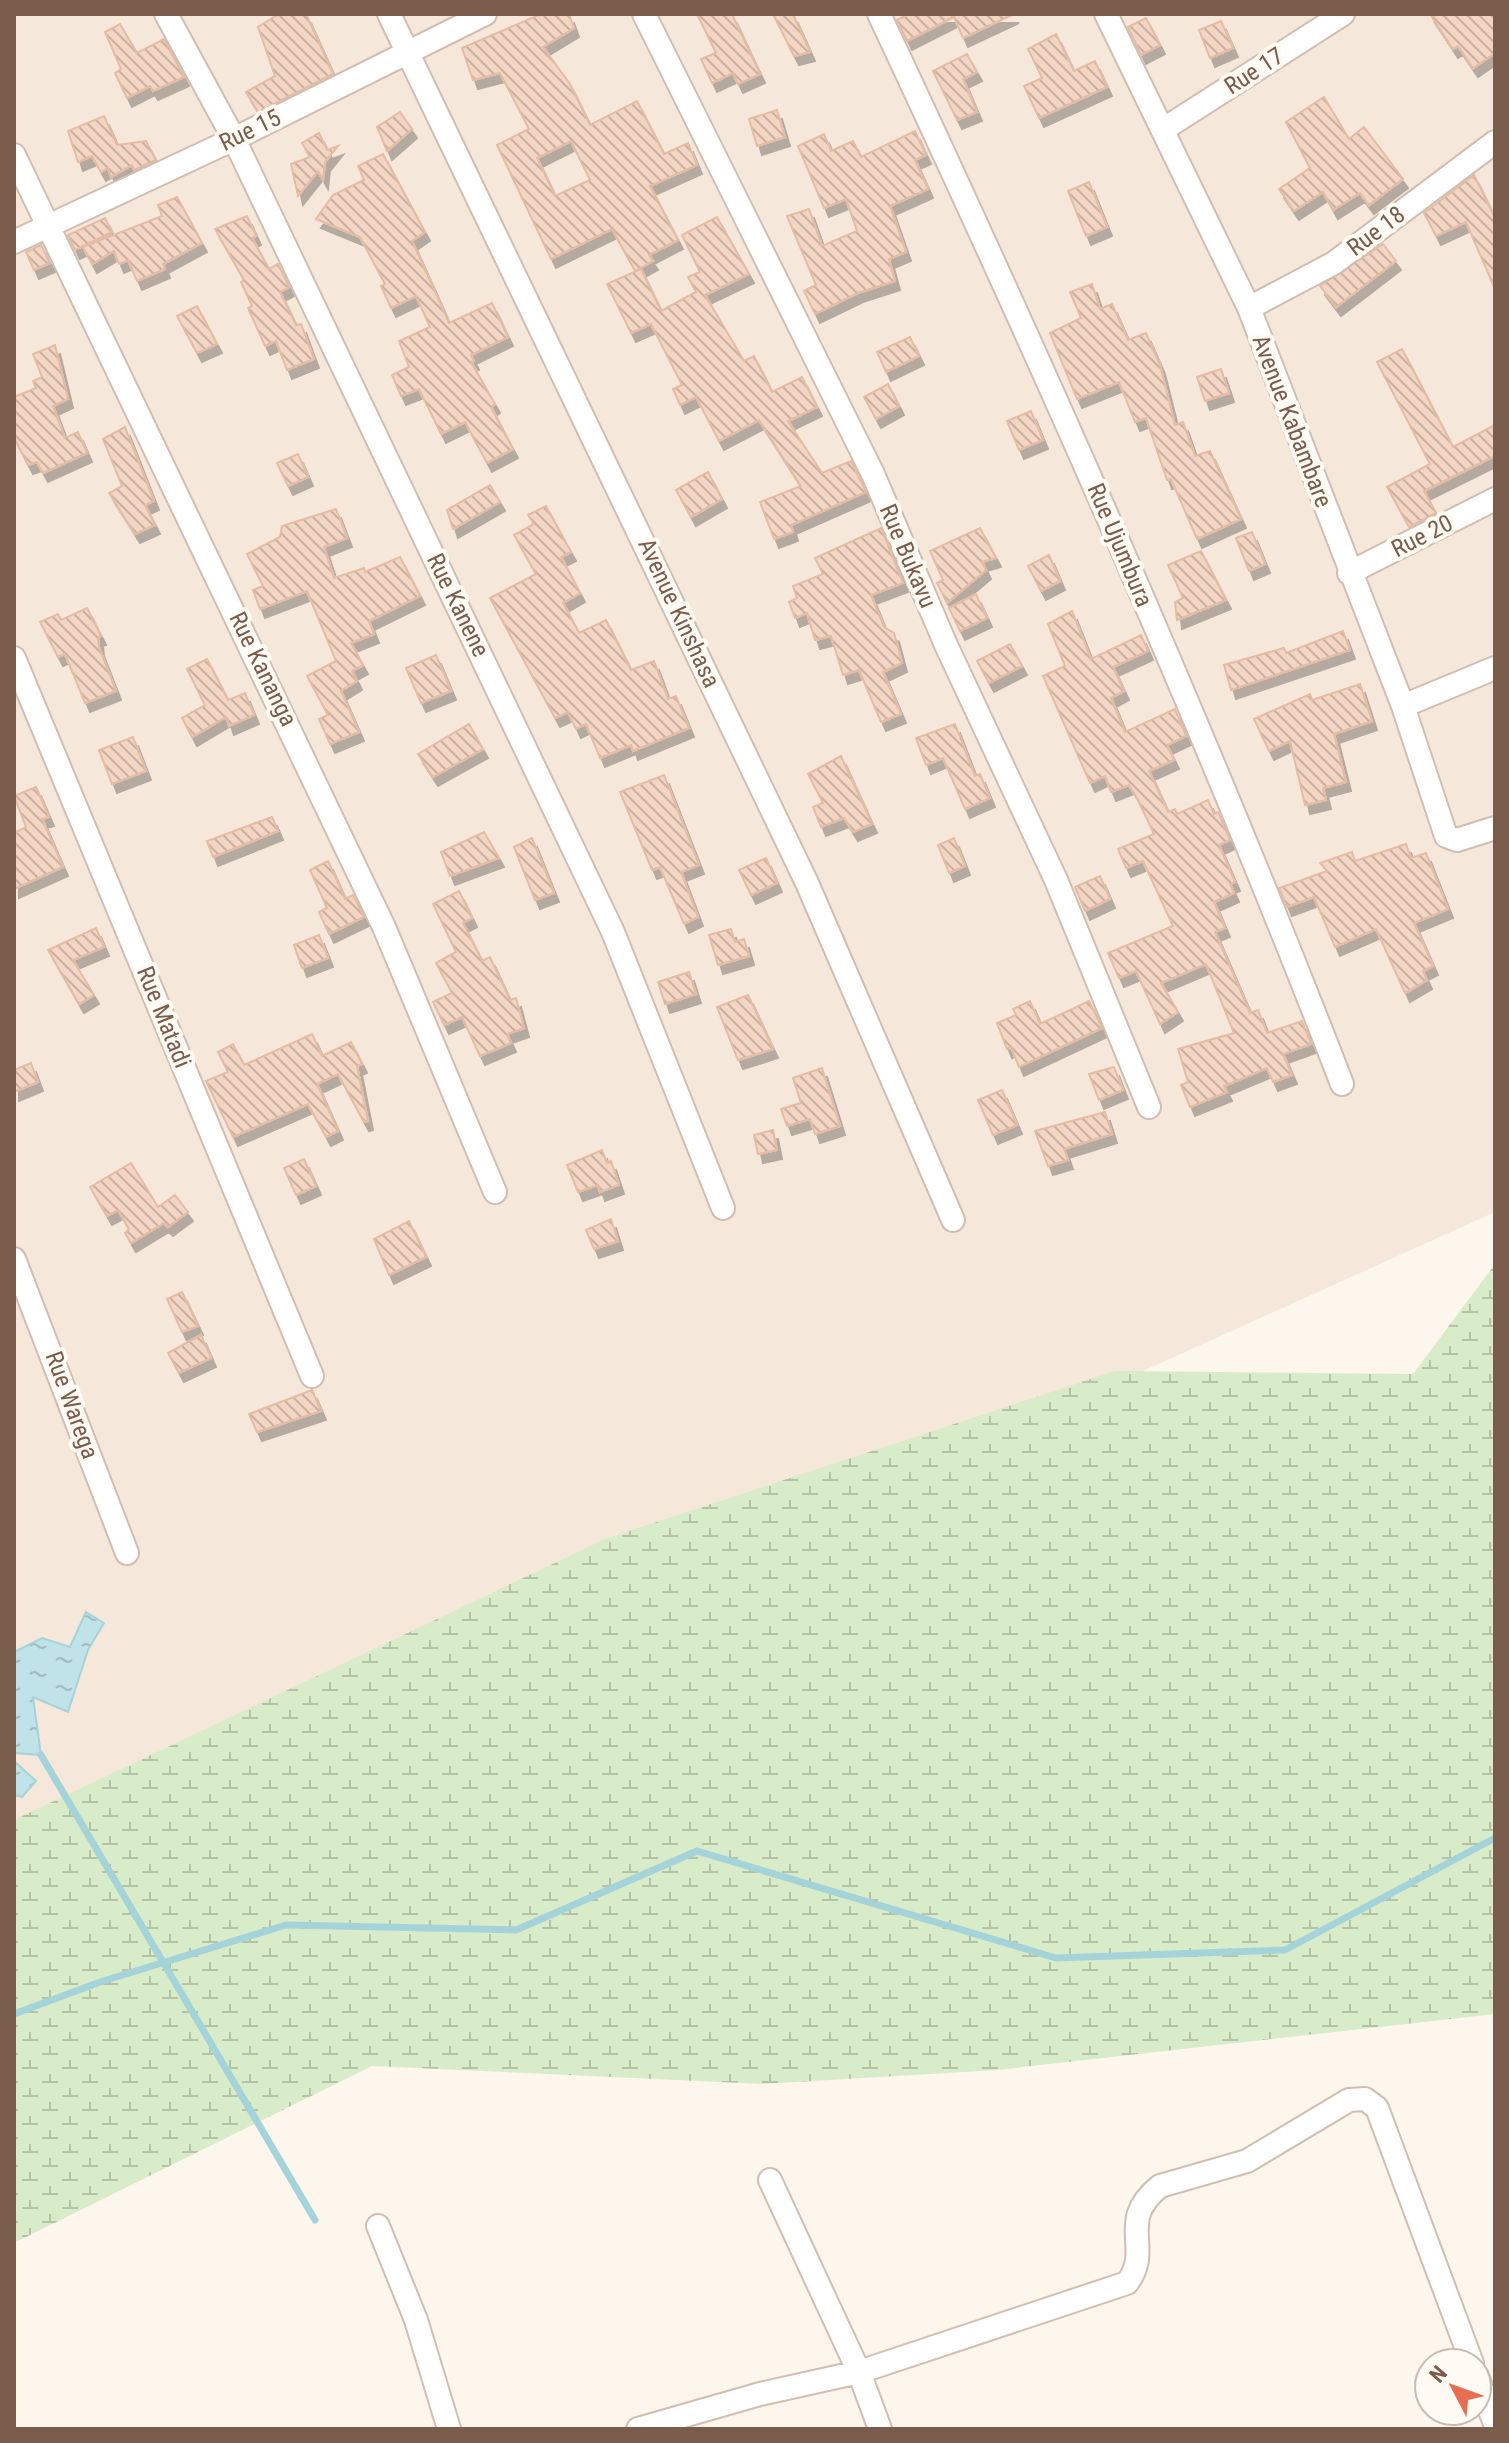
<svg xmlns="http://www.w3.org/2000/svg" width="1509" height="2443" font-family="'Roboto Condensed',sans-serif">
<style>
.residential{fill:#f5e8da}
.wetland{fill:url(#wetland-marsh)}
.water{fill:url(#water-ripples);stroke:#a5d3da;stroke-width:2}
.lines{fill:none;stroke-linecap:round;stroke-linejoin:round}
.stream{stroke:#a5d3da;stroke-width:7}
.building{fill:url(#building-back-hatch);stroke:#e6bba3;stroke-width:2;fill-rule:evenodd;filter:url(#shadow)}
.minor-casing{stroke:#d1beb0;stroke-width:26}
.minor{stroke:#fff;stroke-width:22}
.labels{text-anchor:middle;stroke-width:8;stroke-linejoin:round;paint-order:stroke}
.street-label{font-size:24px;fill:#7a5c4d;stroke:#fffaf3}
</style>
<defs>
<pattern id="wetland-marsh" width="20" height="14" patternUnits="userSpaceOnUse" patternTransform="scale(2)"><rect width="20" height="14" fill="#d8ecc9"/><path d="M1 5h8M5 5V1M11 12h8M15 12V8" fill="none" stroke="#b4c2a5"/></pattern>
<pattern id="water-ripples" width="26" height="14" patternUnits="userSpaceOnUse" patternTransform="scale(2)"><rect width="26" height="14" fill="#bfe3e8"/><path d="M2 4q2-2 4 0t4 0M15 11q2-2 4 0t4 0" fill="none" stroke="#a0bbbe"/></pattern>
<pattern id="building-back-hatch" width="6" height="6" patternUnits="userSpaceOnUse" patternTransform="scale(2)"><rect width="6" height="6" fill="#f3d5c3"/><path d="M-1 5l2 2M0 0l6 6M5-1l2 2" fill="none" stroke="#cab0a1"/></pattern>
<filter id="shadow"><feDropShadow dx="5" dy="9" stdDeviation="0" flood-color="#0004"/></filter>
</defs>
<rect width="100%" height="100%" fill="#fdf6ec"/>
<path class="residential" d="M14,14H1495V1212L14,1881Z"/>
<path class="wetland" d="M1495,1264V2014L997,2070L763,2084L372,2066L14,2243V1820L605,1539L1115,1371L1413,1374Z"/>
<path class="water" d="M86,1612L104,1623L88,1650L68,1712L33,1697L41,1755L14,1753V1652L42,1638L70,1647Z
M14,1761L36,1781L22,1797L14,1795Z"/>
<g class="lines">
<path class="stream" d="M41,1755L315,2220
M14,2014L103,1981L286,1925L516,1930L697,1851L1056,1958L1285,1950L1495,1838"/>
</g>
<path class="building" d="M279,14H306L333,74L258,112L246,92L275,76L258,27Z
M541,14H569L574,28L543,47L570,84L590,125L637,101L664,154L688,143L697,165L650,186L678,240L649,255L653,261L635,271L612,229L551,259L497,145L529,129L500,73L473,80L462,48ZM571,141L590,180L555,196L537,158Z
M697,14H732L760,74L738,84L733,73L712,83L701,59L716,53Z
M773,14H793L810,52L794,56Z
M909,14H1014L963,38L954,17L907,41L897,20Z
M1430,14H1495V53L1473,68L1458,46L1453,49Z
M1146,18L1160,45L1141,55L1128,27Z
M1221,21L1233,48L1210,58L1199,30Z
M120,24L137,53L164,39L184,77L153,91L150,86L127,98L115,73L121,69L105,32Z
M1056,34L1074,71L1095,61L1107,87L1039,118L1024,86L1042,78L1028,49Z
M967,54L977,72L963,79L977,112L957,120L933,71Z
M1324,97L1349,139L1364,127L1403,179L1369,205L1360,193L1333,210L1323,192L1294,211L1279,189L1310,168L1286,122Z
M777,110L785,137L757,146L749,119Z
M400,112L412,129L387,151L377,127Z
M104,116L117,145L146,141L156,160L134,170L132,165L111,177L108,168L101,172L92,156L78,162L68,131Z
M915,131L926,155L915,160L928,189L890,206L906,252L889,259L895,281L858,293L815,314L804,291L816,285L787,216L809,209L822,246L857,231L846,199L824,208L798,146L824,134L831,151L853,141L861,157Z
M319,133L327,150L338,146L325,162L323,180L318,171L298,196L291,164L310,157L302,143Z
M383,154L425,232L412,241L449,323L492,303L508,337L471,355L474,361L471,362L495,404L491,407L513,449L487,463L465,422L441,434L419,389L401,396L392,375L409,367L399,341L430,327L416,296L391,308L381,286L385,284L360,237L316,219L333,195L364,180L358,166Z
M1474,175L1495,218V289L1466,222L1436,236L1424,213Z
M1089,182L1107,227L1086,236L1068,191Z
M177,197L202,243L163,264L165,269L137,281L128,260L119,264L114,251L92,264L83,247L162,216L158,205Z
M247,216L256,236L252,238L269,269L278,264L289,287L280,292L296,325L301,324L314,359L287,370L276,341L265,346L248,308L252,306L241,282L244,280L215,229Z
M717,217L749,274L705,295L744,361L754,356L772,392L802,377L817,407L788,421L822,473L851,461L866,492L791,525L793,532L774,539L760,502L801,486L759,420L719,441L696,397L680,405L673,389L682,385L651,324L631,333L607,284L641,269L661,311L696,292L688,277L700,272L682,235Z
M105,218L112,232L75,250L68,235Z
M1383,244L1396,261L1336,307L1320,286Z
M41,245L50,263L34,270L26,252Z
M1092,284L1100,309L1112,304L1128,340L1146,333L1160,365L1175,425L1183,422L1195,456L1210,451L1241,519L1197,539L1171,479L1167,480L1146,418L1135,422L1119,382L1077,399L1050,333L1081,318L1070,292Z
M197,306L217,344L197,353L177,316Z
M910,337L919,356L886,372L877,352Z
M55,345L68,399L53,406L65,438L78,432L87,453L43,473L37,462L28,465L14,438V397L36,388L33,381L42,377L33,354Z
M1402,349L1453,447L1495,425V456L1424,491L1436,513L1409,527L1387,487L1430,464L1377,362Z
M1221,369L1229,393L1205,401L1197,377Z
M888,384L899,406L876,419L864,397Z
M1031,411L1043,440L1019,450L1007,421Z
M125,427L154,501L145,505L155,525L135,534L109,493L122,486L103,439Z
M298,454L308,477L288,486L277,463Z
M708,472L722,499L691,517L676,490Z
M490,485L500,502L453,529L447,510Z
M546,506L571,552L561,557L580,593L563,603L579,633L606,620L631,670L654,661L668,699L676,696L689,728L633,751L631,745L600,758L586,724L576,729L568,712L555,718L490,598L536,574L514,535L534,524L528,515Z
M336,509L347,538L324,547L334,578L364,568L365,572L400,557L420,596L369,621L374,634L351,643L363,665L352,671L357,681L341,691L359,732L330,744L319,719L328,715L307,676L336,661L307,591L260,609L253,590L263,586L247,554L280,537L282,526Z
M881,528L903,583L871,595L884,627L894,633L902,663L883,672L901,714L881,722L859,670L843,675L831,636L815,640L807,613L795,618L789,602L797,598L793,586L823,574L815,558Z
M980,528L996,558L982,562L986,570L947,603L937,583L943,580L930,551Z
M1252,532L1265,564L1249,571L1236,538Z
M1201,551L1226,600L1177,620L1175,602L1183,598L1168,565Z
M1049,555L1060,581L1041,591L1028,566Z
M976,594L987,618L960,631L949,608Z
M87,608L101,636L98,637L99,647L116,691L85,703L65,654L58,657L40,622L58,614L61,620Z
M1072,611L1091,659L1141,635L1148,651L1113,667L1124,691L1111,698L1125,732L1175,709L1186,736L1167,745L1174,760L1149,771L1168,812L1175,809L1177,814L1208,800L1214,814L1218,812L1230,840L1219,845L1235,882L1230,884L1234,893L1214,902L1225,928L1215,932L1250,1013L1258,1010L1267,1033L1302,1021L1311,1044L1283,1054L1292,1075L1273,1082L1267,1068L1224,1086L1227,1092L1190,1107L1181,1085L1188,1082L1178,1049L1234,1033L1206,964L1161,983L1178,1012L1160,1024L1136,971L1119,978L1108,953L1173,926L1143,861L1126,868L1118,849L1154,834L1137,798L1129,785L1111,792L1105,776L1090,783L1043,676L1065,666L1048,624Z
M1343,631L1350,650L1231,690L1224,665L1284,648L1286,653Z
M1010,644L1022,666L989,683L977,661Z
M436,655L451,691L421,703L406,668Z
M207,659L228,700L245,693L254,715L229,726L226,717L192,737L182,718L205,705L187,669Z
M1360,684L1372,721L1334,734L1346,782L1323,788L1326,800L1305,805L1290,741L1269,751L1254,719L1310,694L1312,700Z
M469,724L483,749L433,777L418,754Z
M955,724L975,776L980,774L990,798L965,809L943,758L926,765L916,738Z
M133,737L146,771L112,784L99,750Z
M841,756L872,824L853,832L844,818L821,827L813,807L823,803L808,774Z
M664,775L699,865L681,872L698,917L684,924L660,867L652,870L620,792Z
M36,787L49,817L42,819L63,867L14,889V833L26,827L14,796Z
M272,817L278,831L213,857L207,841Z
M484,832L499,858L450,876L441,852Z
M532,838L554,893L535,900L514,847Z
M954,838L965,866L949,873L938,845Z
M1406,844L1411,858L1426,853L1448,909L1414,923L1433,966L1423,971L1427,980L1405,993L1376,929L1335,947L1314,897L1287,907L1279,888L1327,871L1320,863L1352,852L1355,861Z
M766,858L777,883L751,895L739,870Z
M328,861L345,899L353,895L364,917L329,934L319,912L327,908L310,870Z
M1100,876L1110,899L1085,911L1075,887Z
M459,891L472,918L463,923L482,961L490,957L510,1000L516,998L524,1028L507,1034L511,1043L480,1056L462,1017L444,1025L433,1002L452,993L436,963L456,952L433,904Z
M96,928L104,947L73,960L94,995L79,1004L48,950Z
M731,929L735,942L744,939L749,956L718,965L709,935Z
M319,935L328,958L302,968L294,945Z
M689,972L696,994L665,1004L658,982Z
M748,995L773,1049L738,1060L717,1007Z
M1030,1001L1040,1024L1089,1001L1102,1028L1019,1067L1011,1047L1007,1049L997,1023L1016,1015L1013,1009Z
M312,1034L322,1056L351,1042L362,1064L357,1066L368,1121L364,1122L338,1074L317,1084L338,1131L326,1137L308,1104L233,1137L206,1081L228,1072L218,1052L233,1044L244,1065Z
M31,1063L38,1082L14,1092V1070Z
M1114,1067L1123,1090L1099,1100L1089,1074Z
M822,1068L840,1126L815,1134L810,1119L787,1126L781,1109L801,1103L793,1078Z
M1002,1090L1017,1125L993,1135L978,1100Z
M1105,1112L1112,1134L1064,1149L1068,1160L1048,1166L1035,1131Z
M773,1130L777,1150L758,1154L754,1135Z
M602,1150L607,1163L611,1161L619,1185L600,1192L598,1185L578,1192L567,1165Z
M304,1159L316,1186L296,1195L284,1168Z
M131,1163L158,1207L175,1195L188,1212L168,1227L164,1223L131,1243L125,1233L129,1229L118,1210L107,1216L90,1187Z
M611,1219L618,1241L594,1249L586,1230Z
M409,1221L426,1257L389,1275L374,1239Z
M182,1292L198,1326L182,1332L167,1299Z
M201,1335L211,1358L179,1373L168,1353Z
M312,1390L321,1411L257,1432L249,1414Z"/>
<g class="lines">
<defs>
<path id="minor" d="M166,14L234,139L613,932L723,1208
M389,14L807,883L953,1220
M644,14L873,474L946,645L1056,880L1149,1107
M879,14C1044,366 1202,721 1342,1084
M1106,14L1249,308L1403,706L1446,836L1457,840L1495,828
M1164,129L1343,14
M14,155L384,927L495,1192
M14,242L234,139L485,14
M1249,308L1334,263L1495,142
M1349,573L1495,499
M14,658L312,1376
M1403,706L1495,668
M14,1259L127,1553
M770,2180L859,2372L880,2429
M378,2226L416,2320L449,2429
M1477,2376L1495,2424
M638,2429L760,2394L859,2372L1127,2283C1154,2248 1115,2222 1160,2186L1247,2161L1349,2100L1365,2099L1377,2108L1472,2363"/>
</defs>
<use href="#minor" class="minor-casing"/>
<use href="#minor" class="minor"/>
</g>
<g class="labels">
<g class="street-label">
<text transform="translate(1254 71) rotate(-33)" y="8">Rue 17</text>
<text transform="translate(250 130) rotate(-26)" y="8">Rue 15</text>
<text transform="translate(1376 231) rotate(-37)" y="8">Rue 18</text>
<text transform="translate(1292 421) rotate(69)" y="8">Avenue Kabambare</text>
<text transform="translate(1422 536) rotate(-27)" y="8">Rue 20</text>
<text transform="translate(1120 545) rotate(67)" y="8">Rue Ujumbura</text>
<text transform="translate(908 556) rotate(67)" y="8">Rue Bukavu</text>
<text transform="translate(458 605) rotate(64)" y="8">Rue Kanene</text>
<text transform="translate(679 613) rotate(65)" y="8">Avenue Kinshasa</text>
<text transform="translate(263 669) rotate(64)" y="8">Rue Kananga</text>
<text transform="translate(164 1017) rotate(68)" y="8">Rue Matadi</text>
<text transform="translate(72 1405) rotate(70)" y="8">Rue Warega</text>
</g>
</g>
<rect width="1509" height="2443" fill="none" stroke="#7a5c4d" stroke-width="32"/>
<g transform="translate(1453 2387) rotate(311)"><circle r="38" fill="#fffaf3" stroke="#cabbb1" stroke-width="2"/>
<path d="M0-6L14 30L0 20L-14 30Z" fill="#e76f51"/>
<text y="-12" font-size="22" font-weight="bold" text-anchor="middle" fill="#7a5c4d">N</text>
</g>
</svg>
